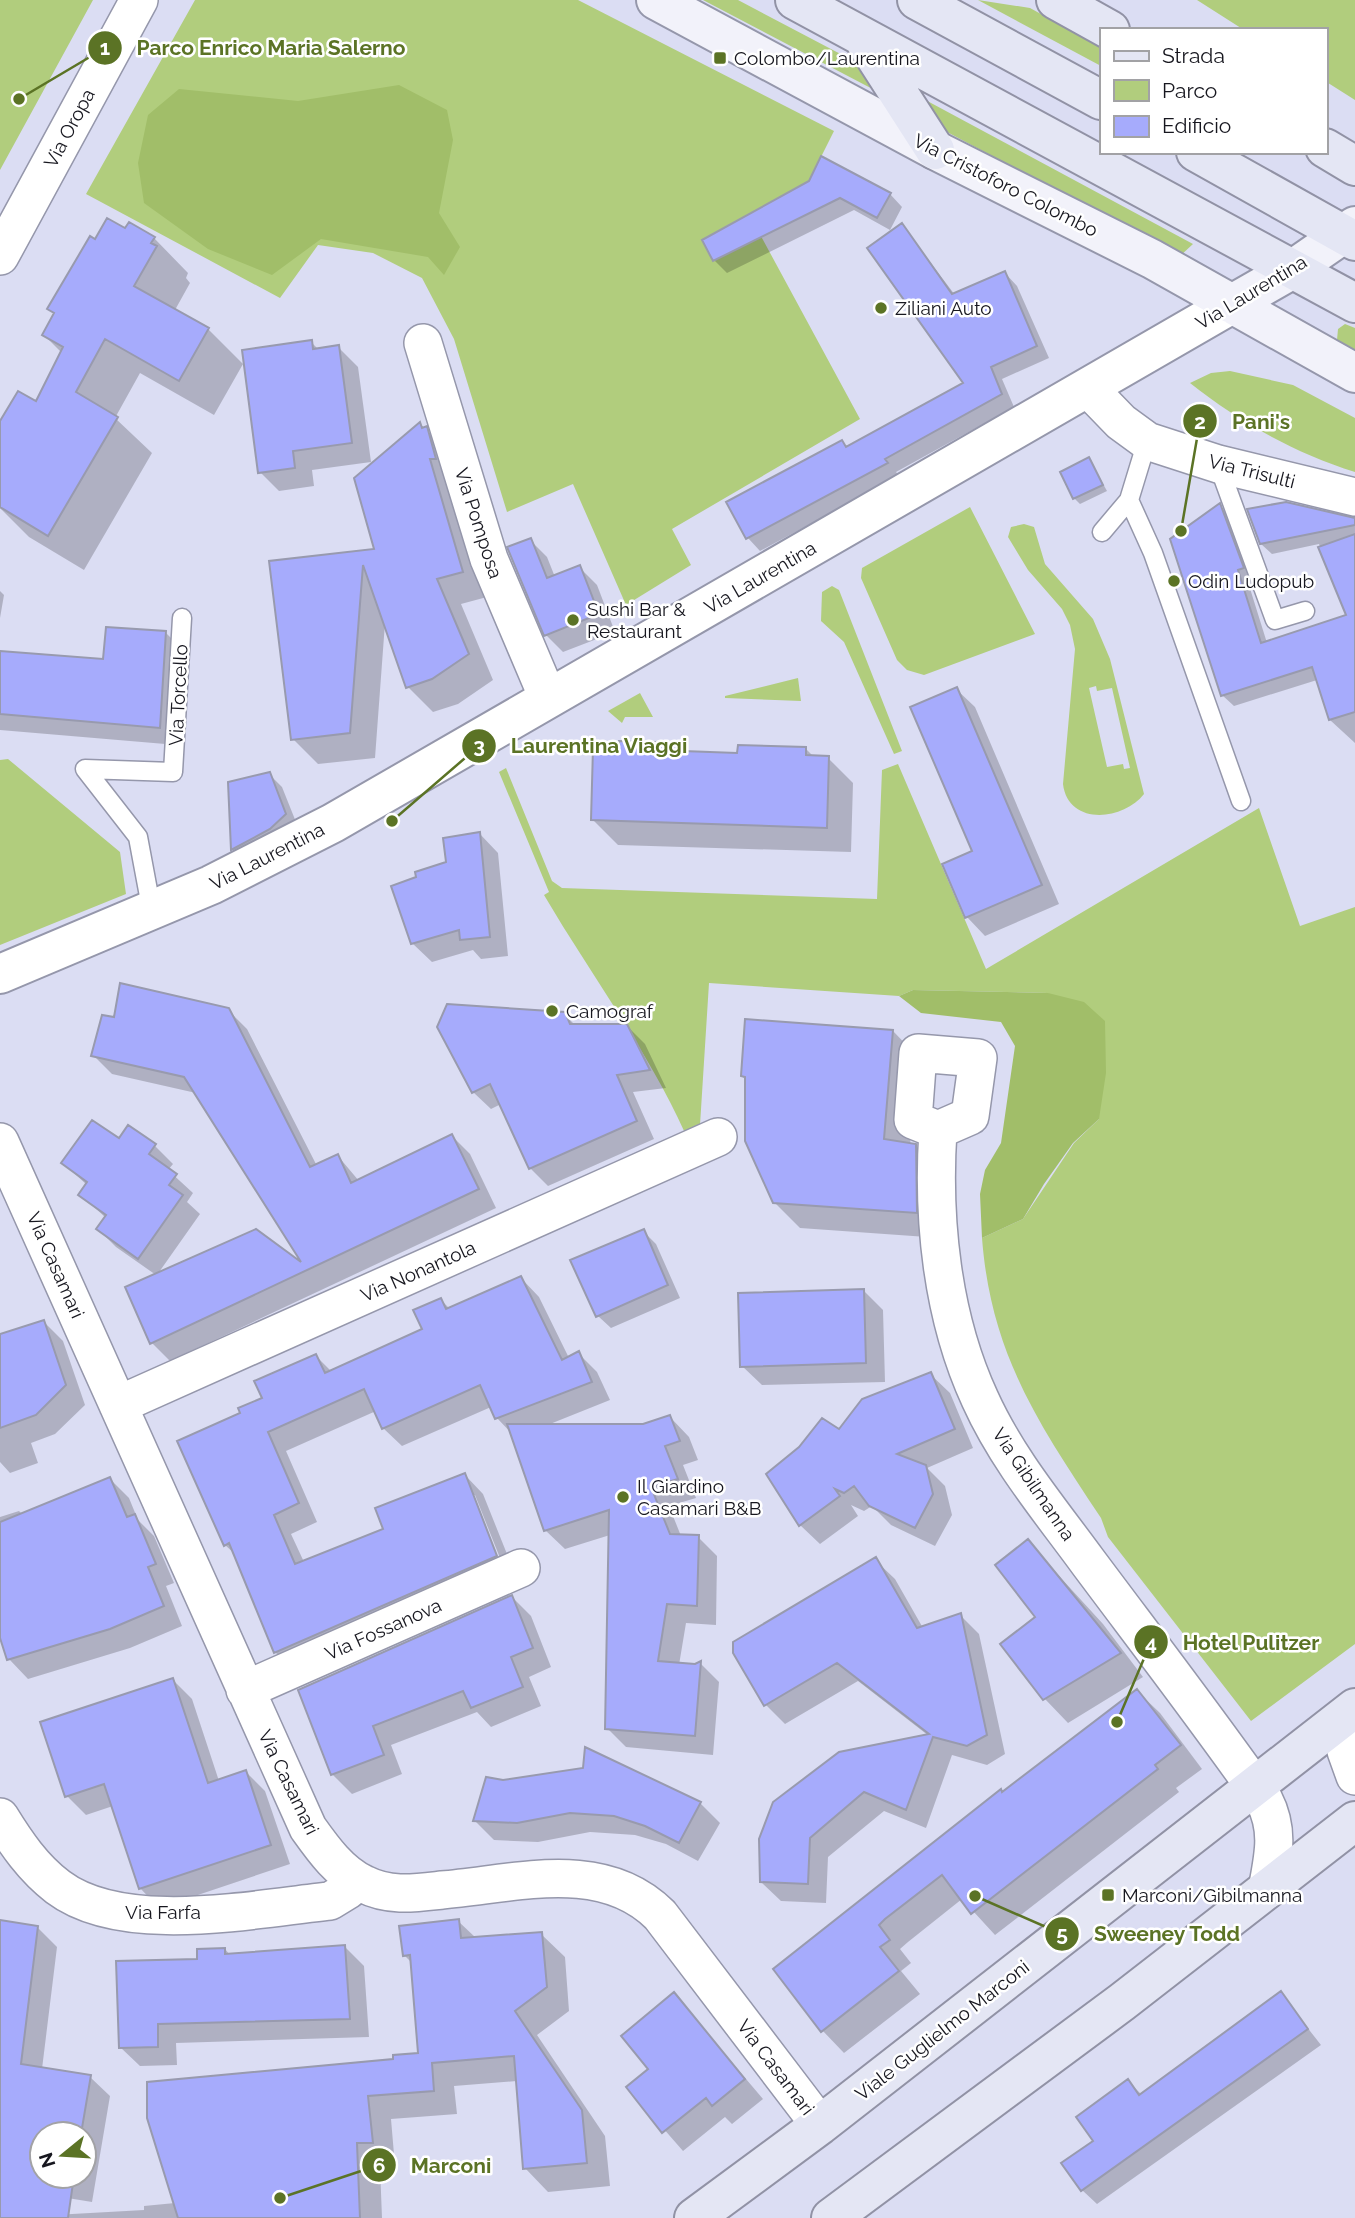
<svg xmlns="http://www.w3.org/2000/svg" width="1355" height="2218" font-family="Raleway,sans-serif">
<style>
.green{fill:#b1cd7d;fill-rule:evenodd}
.forest{fill:#a1be69}
.shadow{fill:#0003;fill-rule:evenodd}
.building{fill:#a6abfc;stroke:#989aae;stroke-width:2}
.lines{fill:none;stroke-linecap:round;stroke-linejoin:round}
.service-casing{stroke:#9597ab;stroke-width:21}
.minor-casing{stroke:#9597ab;stroke-width:40}
.tertiary-casing{stroke:#9597ab;stroke-width:42}
.secondary-casing{stroke:#9597ab;stroke-width:42}
.primary-casing{stroke:#9192a5;stroke-width:42}
.service{stroke:#fff;stroke-width:18}
.minor{stroke:#fff;stroke-width:37}
.tertiary{stroke:#fff;stroke-width:38}
.secondary{stroke:#f2f2fa;stroke-width:38}
.primary{stroke:#e4e6f4;stroke-width:38}
.poi-dot{fill:#5b7325;stroke:#fff;stroke-width:2.5}
.labels{text-anchor:middle;stroke-width:5;stroke-linejoin:round;paint-order:stroke}
.poi-label{font-size:19px;fill:#17171f;stroke:#fff;text-anchor:start}
.street-label{font-size:19px;fill:#17171f;stroke:#fff}
.leader{fill:none;stroke:#5b7325;stroke-width:2.5}
.callout-dot{fill:#5b7325;stroke:#fff;stroke-width:2.5}
.mark-label{font-size:21px;text-anchor:middle;font-weight:bold;fill:#fff}
.callout-label{font-size:21px;text-anchor:middle;font-weight:bold;fill:#5b7325;stroke:#fff;stroke-width:5;stroke-linejoin:round;paint-order:stroke}
</style>
<rect width="100%" height="100%" fill="#dbddf3"/>
<path class="green" d="M0,0H93L0,170Z
M195,0H578L834,131L809,181L749,214L860,419L672,529L691,565L626,605L573,484L507,512L454,339L422,278L373,253L318,245L280,298L86,194Z
M703,0H738L850,59L884,95Z
M978,0L1030,8L1101,47V66Z
M1197,0H1355V100L1325,81V30H1244Z
M918,96L1193,244L1180,256L947,132Z
M1345,324L1355,328V352L1337,340L1338,329Z
M1230,371L1293,385L1355,418V472C1295,453 1239,422 1190,383L1211,373Z
M970,507L1035,634L924,675L907,670L897,660L861,578L862,568Z
M1024,524L1034,527L1045,564L1093,619L1110,659L1144,794C1123,821 1068,826 1063,784L1075,649L1070,625L1062,609L1028,570L1008,537L1011,527ZM1096,686L1097,691L1112,688L1130,768L1124,769L1123,764L1107,767L1089,688Z
M832,586L839,590L902,751L894,754L844,642L821,621L822,592Z
M798,678L801,701L725,698V696Z
M640,693L653,717H625L622,723L608,711Z
M8,759L120,852L126,894L0,945V760Z
M898,764L986,969L1259,808L1300,926L1355,907V1644L1251,1721L1108,1537L1101,1518C1039,1424 991,1355 982,1238L1023,1219L1074,1143L1099,1119L1048,993L913,990L899,996L709,983L700,1125L685,1133C647,1049 591,975 544,895L549,892L499,772L506,768L552,881L562,888L877,899L882,770Z"/>
<path class="forest" d="M399,85L447,110L453,140L439,213L460,247L444,275L428,257L321,239L272,275L208,249L144,203L138,163L148,115L179,89L298,101Z
M913,990L1048,993L1084,1002L1105,1021L1106,1073L1099,1119L1073,1143L1044,1184L1023,1219L982,1238L980,1194L985,1170L1001,1143L1015,1046L1001,1022L921,1013L899,996Z"/>
<path class="shadow" d="M810,183L890,194L902,207L890,230L854,210L727,273L714,260Z
M902,225L955,295L1005,273L1017,286L1049,358L1002,379L1014,407L896,472L899,476L760,551L748,538L729,503L842,442L848,448L965,384Z
M126,230L154,238L188,273L186,278L190,283L175,310L208,329L243,364L214,415L140,373L115,418L152,453L84,570L29,537L0,508V425L37,403L62,353L44,335L55,315L50,309L96,242Z
M311,342L319,350L338,347L358,367L371,462L312,470L314,486L279,491L260,472Z
M420,425L451,454L487,597L461,604L493,680L458,704L433,712L408,687L385,623L375,758L318,764L293,739L271,562L376,550Z
M1089,459L1107,491L1080,504L1074,498Z
M1220,506L1231,517L1254,579L1248,582L1267,643L1355,661V743L1330,720L1317,680L1234,706L1222,695Z
M1355,520V617L1343,605L1319,544L1272,554L1261,544Z
M530,540L547,557L555,577L579,567L597,585L615,632L563,652L546,635Z
M0,591L4,595L0,618Z
M166,633L184,651L177,745L0,730V651L104,661Z
M956,689L975,707L1059,904L985,936L967,917L974,852Z
M682,744L691,753L739,755L806,749L814,757L828,758L853,783L851,852L618,845L593,820L621,751Z
M269,774L282,787L298,827L245,862L233,850L229,784Z
M479,833L498,853L508,956L481,959L473,950L432,962L412,943L448,864Z
M228,1010L247,1029L317,1166L338,1156L359,1181L452,1136L470,1154L496,1208L170,1361L152,1343L156,1275L116,1247L98,1229L106,1218L81,1195L87,1185L63,1163L119,1141L155,1146L173,1164L168,1170L193,1193L187,1202L200,1214L157,1275L307,1268L196,1093L112,1074L93,1055L115,1019Z
M564,1014L576,1026H627L645,1044L666,1088L633,1092L654,1139L548,1186L530,1168L501,1104L491,1109L473,1092Z
M893,1031L918,1057L910,1145L916,1146L941,1171V1238L800,1228L774,1202L746,1080L742,1076Z
M643,1231L656,1244L680,1298L611,1328L598,1316Z
M521,1278L539,1297L569,1358L579,1354L597,1372L610,1400L545,1426H643L670,1417L689,1437L698,1460L683,1465L696,1498L669,1506L681,1536L698,1537L717,1556L716,1625L686,1623L679,1665L695,1666L700,1663L719,1682L713,1755L626,1747L607,1728L610,1535L565,1549L545,1530L512,1434L497,1418L491,1407L402,1446L383,1428L376,1411L286,1451L317,1522L291,1534L304,1562L385,1530L465,1475L483,1494L515,1574L294,1671L275,1652L236,1555L225,1545L242,1414L316,1356L331,1371L424,1330L441,1300L450,1309ZM472,1495H475L502,1563L499,1564Z
M864,1291L883,1310L885,1382L762,1385L742,1366Z
M44,1322L63,1341L85,1405L55,1434L31,1443L38,1463L10,1473L0,1462V1336Z
M930,1374L950,1393L973,1448L927,1468L945,1486L952,1515L935,1546L891,1525L872,1506L864,1511L851,1505L858,1516L820,1544L800,1525L839,1431Z
M110,1479L129,1498L138,1520L154,1536L174,1583L166,1586L182,1626L130,1648L28,1679L9,1659L0,1634V1517L19,1511L23,1515Z
M1028,1542L1103,1624L1143,1677L1068,1723L1045,1699Z
M875,1560L895,1579L923,1628L960,1615L979,1634L1005,1754L987,1765L952,1755L926,1828L884,1811L828,1857L826,1903L781,1901L761,1882L760,1840L929,1736L858,1681L785,1724L766,1705Z
M512,1597L531,1616L551,1667L529,1677L541,1706L491,1727L477,1712L391,1745L402,1774L352,1794L332,1774L300,1691Z
M173,1680L192,1699L219,1781L246,1772L265,1791L290,1864L159,1908L140,1888L113,1806L86,1815L67,1796Z
M1137,1691L1160,1713L1202,1769L1176,1788L1179,1792L995,1935L962,1899L908,1942L900,1949L911,1963L901,1971L920,1994L844,2053L822,2030L775,1970Z
M586,1750L700,1803L720,1823L698,1861L666,1844L635,1835L590,1832L538,1842L494,1840L475,1821L503,1782L585,1769Z
M458,1921L476,1938L541,1934L565,1957L569,2011L537,2035L605,2136L610,2186L548,2192L525,2168L517,2081L454,2086L457,2114L391,2119L395,2166H380L382,2218H0L144,2210V2206L175,2203L395,2061L420,2055L412,1963L404,1955Z
M0,1922L37,1927L57,1947L42,2069L90,2077L110,2096L92,2202L0,2187ZM42,2134H84V2176H42Z
M345,1947L364,1966L369,2037L176,2043L177,2065L140,2066L120,2047L199,1960L225,1949L230,1955Z
M674,1994L763,2099L732,2124L725,2117L683,2151L628,2088L650,2069Z
M1281,1994L1321,2045L1097,2204L1082,2190L1095,2141L1128,2081L1142,2095Z"/>
<path class="building" d="M821,156L891,193L877,218L840,198L713,261L702,240L809,181Z
M107,218L125,228L129,222L155,237L151,243L157,246L134,286L209,328L179,381L105,339L76,392L118,417L48,536L0,507V421L18,391L36,401L63,347L42,335L54,313L47,309L90,236L95,239Z
M902,223L952,294L1005,271L1037,346L991,367L1002,394L885,459L888,463L746,539L726,502L842,440L846,447L963,383L867,248Z
M312,340L313,349L339,345L352,443L293,451L295,468L258,473L242,350Z
M420,422L422,428L427,426L436,459H430L463,572L437,579L469,654L432,679L406,688L363,565L350,733L291,740L269,561L374,549L354,478Z
M1089,457L1103,485L1073,499L1060,472Z
M1286,502L1355,518V525L1260,544L1247,509Z
M1220,503L1244,568L1238,570L1261,643L1346,615L1318,547L1355,534V712L1329,720L1312,667L1221,696L1170,539Z
M531,538L547,578L580,565L599,614L544,636L507,547Z
M106,627L166,631L160,728L0,714V651L103,659Z
M957,687L1042,885L965,918L942,864L972,851L910,707Z
M619,741L683,743V751L737,753L738,745L806,747V755L829,756L827,828L591,820L593,748L619,749Z
M270,772L286,814L270,829L231,850L228,782Z
M480,832L490,937L460,940L459,930L411,944L391,886L416,877L415,872L446,862L443,838Z
M120,983L229,1008L310,1167L338,1154L351,1183L452,1134L479,1189L150,1344L125,1287L256,1229L301,1262L184,1077L91,1056L102,1015L114,1017Z
M447,1004L565,1012L570,1024H627L650,1070L617,1075L637,1121L529,1169L490,1084L472,1093L437,1027Z
M745,1019L893,1030L884,1139L916,1144L917,1213L773,1203L745,1141V1077L741,1076Z
M92,1120L119,1138L128,1125L156,1144L149,1154L177,1174L169,1185L183,1195L138,1259L96,1229L106,1215L78,1195L87,1182L61,1163Z
M644,1229L668,1285L596,1317L570,1260Z
M521,1276L562,1360L579,1351L592,1382L495,1419L480,1385L382,1429L364,1389L268,1432L299,1503L274,1515L295,1564L383,1529L375,1508L465,1473L497,1556L274,1653L229,1543L224,1546L177,1441L240,1413L238,1408L262,1398L254,1381L316,1354L325,1373L422,1329L413,1310L441,1298L446,1309Z
M864,1289L866,1363L740,1367L738,1293Z
M44,1320L66,1385L36,1415L0,1428V1334Z
M931,1372L955,1429L897,1454L926,1465L933,1494L915,1528L869,1506L854,1486L844,1493L835,1489L840,1496L799,1526L766,1474L799,1447L822,1418L839,1429L862,1399Z
M670,1415L680,1441L665,1446L678,1479L651,1487L670,1534L699,1535L697,1606L667,1604L658,1661L695,1664L701,1661L695,1736L605,1729L609,1510L544,1531L507,1424H643Z
M110,1477L127,1517L135,1514L156,1564L148,1567L164,1606L110,1629L7,1660L0,1638V1522Z
M1028,1539L1121,1653L1043,1700L1000,1644L1035,1617L995,1565Z
M876,1557L917,1628L961,1613L987,1735L967,1746L933,1737L906,1810L864,1792L810,1838L808,1884L760,1882L759,1839L773,1802L839,1752L929,1734L837,1663L764,1706L733,1653V1642Z
M512,1595L533,1648L511,1657L523,1687L471,1708L463,1691L373,1726L384,1755L331,1775L298,1690Z
M173,1678L208,1783L246,1770L271,1845L139,1889L104,1784L65,1797L40,1722Z
M1137,1689L1181,1745L1155,1765L1158,1769L971,1914L942,1875L885,1919L879,1925L890,1940L880,1947L899,1971L821,2032L773,1969L1001,1789L1002,1792Z
M585,1747L701,1802L679,1843L645,1826L614,1816L570,1813L517,1823L473,1821L486,1777L503,1780L583,1768Z
M459,1919L461,1938L542,1932L547,1987L515,2011L582,2110L587,2163L523,2169L514,2056L432,2063L434,2091L368,2096L373,2143H357L360,2218H178L147,2118V2082L393,2059V2055L418,2053L410,1955L403,1956L399,1926Z
M0,1920L38,1926L21,2064L91,2075L81,2134H42V2176H74L68,2218H0Z
M345,1945L350,2019L158,2024V2047L119,2048L116,1961L197,1959V1949L225,1948V1954Z
M1281,1991L1308,2029L1081,2191L1061,2163L1093,2141L1076,2117L1128,2079L1139,2095Z
M674,1992L745,2079L712,2106L706,2098L662,2133L626,2087L648,2069L621,2036Z"/>
<g class="lines">
<defs>
<path id="service" d="M1218,464L1275,620L1305,611
M1129,500L1153,553L1241,801
M1102,532L1129,500L1147,441
M152,912L138,837L85,769L173,772L182,618"/>
<path id="minor" d="M0,256L139,0
M423,343L489,559L548,698
M1088,388L1121,422L1147,441L1218,464L1355,497
M918,1053L978,1058L970,1116L938,1130L913,1120Z
M938,1130C932,1219 942,1317 980,1399C1007,1459 1050,1510 1088,1562C1147,1641 1207,1719 1264,1800C1280,1831 1273,1857 1267,1890
M0,1142L308,1828C323,1849 340,1873 364,1884C389,1897 415,1893 442,1890C515,1884 602,1857 660,1915L820,2125
M118,1405L718,1137
M245,1690L521,1568
M1355,1716L1346,1751L1355,1776
M0,1817C16,1843 33,1868 58,1887C123,1936 253,1909 330,1901L348,1890L355,1880"/>
<path id="tertiary" d="M0,974L211,885L333,823L1232,304"/>
<path id="secondary" d="M656,0L935,150L1152,259L1355,373
M1232,304L1293,269L1355,226"/>
<path id="primary" d="M795,0L1355,303
M917,0L1101,100
M1056,0L1110,30
M863,38L935,150
M1325,148L1355,166
M1196,152L1355,241
M694,2218L820,2125L1355,1708
M831,2218L1122,2002L1355,1821"/>
</defs>
<use href="#service" class="service-casing"/>
<use href="#minor" class="minor-casing"/>
<use href="#tertiary" class="tertiary-casing"/>
<use href="#secondary" class="secondary-casing"/>
<use href="#primary" class="primary-casing"/>
<use href="#service" class="service"/>
<use href="#minor" class="minor"/>
<use href="#tertiary" class="tertiary"/>
<use href="#secondary" class="secondary"/>
<use href="#primary" class="primary"/>
</g>
<g class="poi-dot">
<rect x="713" y="51" width="14" height="14" rx="3.5"/>
<circle cx="881" cy="308" r="7"/>
<circle cx="1174" cy="581" r="7"/>
<circle cx="573" cy="620" r="7"/>
<circle cx="552" cy="1011" r="7"/>
<circle cx="623" cy="1497" r="7"/>
<rect x="1101" y="1888" width="14" height="14" rx="3.5"/>
</g>
<g class="labels">
<g class="poi-label">
<text x="734" y="65">Colombo/Laurentina</text>
<text x="895" y="315">Ziliani Auto</text>
<text x="1188" y="588">Odin Ludopub</text>
<text x="587" y="616">Sushi Bar &amp;<tspan x="587" dy="22">Restaurant</tspan></text>
<text x="566" y="1018">Camograf</text>
<text x="637" y="1493">Il Giardino<tspan x="637" dy="22">Casamari B&amp;B</tspan></text>
<text x="1122" y="1902">Marconi/Gibilmanna</text>
</g>
<g class="street-label">
<text transform="translate(69 128) rotate(-62)" y="7">Via Oropa</text>
<text transform="translate(1006 185) rotate(27)" y="7">Via Cristoforo Colombo</text>
<text transform="translate(1251 292) rotate(-31)" y="7">Via Laurentina</text>
<text transform="translate(1252 471) rotate(14)" y="7">Via Trisulti</text>
<text transform="translate(479 523) rotate(72)" y="7">Via Pomposa</text>
<text transform="translate(760 577) rotate(-30)" y="7">Via Laurentina</text>
<text transform="translate(178 695) rotate(-87)" y="7">Via Torcello</text>
<text transform="translate(267 856) rotate(-27)" y="7">Via Laurentina</text>
<text transform="translate(56 1265) rotate(66)" y="7">Via Casamari</text>
<text transform="translate(418 1271) rotate(-24)" y="7">Via Nonantola</text>
<text transform="translate(1034 1484) rotate(56)" y="7">Via Gibilmanna</text>
<text transform="translate(383 1629) rotate(-24)" y="7">Via Fossanova</text>
<text transform="translate(289 1782) rotate(64)" y="7">Via Casamari</text>
<text x="163" y="1919">Via Farfa</text>
<text transform="translate(942 2030) rotate(-38)" y="7">Viale Guglielmo Marconi</text>
<text transform="translate(776 2067) rotate(53)" y="7">Via Casamari</text>
</g>
</g>
<path class="leader" d="M19 99L105 48M1181 531L1200 421M392 821L479 746M1117 1722L1151 1642M975 1896L1062 1934M280 2198L379 2165"/>
<g class="callout-dot">
<circle cx="19" cy="99" r="7"/>
<circle cx="1181" cy="531" r="7"/>
<circle cx="392" cy="821" r="7"/>
<circle cx="1117" cy="1722" r="7"/>
<circle cx="975" cy="1896" r="7"/>
<circle cx="280" cy="2198" r="7"/>
<circle cx="105" cy="48" r="18"/>
<circle cx="1200" cy="421" r="18"/>
<circle cx="479" cy="746" r="18"/>
<circle cx="1151" cy="1642" r="18"/>
<circle cx="1062" cy="1934" r="18"/>
<circle cx="379" cy="2165" r="18"/>
</g>
<g class="mark-label">
<text x="105" y="55">1</text>
<text x="1200" y="429">2</text>
<text x="479" y="753">3</text>
<text x="1151" y="1650">4</text>
<text x="1062" y="1941">5</text>
<text x="379" y="2173">6</text>
</g>
<g class="callout-label">
<text x="271" y="55">Parco Enrico Maria Salerno</text>
<text x="1261" y="429">Pani's</text>
<text x="599" y="753">Laurentina Viaggi</text>
<text x="1251" y="1650">Hotel Pulitzer</text>
<text x="1167" y="1941">Sweeney Todd</text>
<text x="451" y="2173">Marconi</text>
</g>
<rect x="1100" y="28" width="228" height="126" fill="#ffffff" stroke="#a2a2a5" stroke-width="2"/>
<rect x="1114" y="51" width="35" height="10" fill="#e4e6f4" stroke="#a2a2a5" stroke-width="2"/>
<text x="1162" y="63" font-size="21" fill="#17171f">Strada</text>
<rect x="1114" y="80" width="35" height="21" fill="#b1cd7d" stroke="#a2a2a5" stroke-width="2"/>
<text x="1162" y="98" font-size="21" fill="#17171f">Parco</text>
<rect x="1114" y="116" width="35" height="21" fill="#a6abfc" stroke="#a2a2a5" stroke-width="2"/>
<text x="1162" y="133" font-size="21" fill="#17171f">Edificio</text>
<g transform="translate(63 2155) rotate(252)"><circle r="33" fill="#ffffff" stroke="#a2a2a5" stroke-width="2"/>
<path d="M0-5L12 26L0 18L-12 26Z" fill="#5b7325"/>
<text y="-10" font-size="19" font-weight="bold" text-anchor="middle" fill="#17171f">N</text>
</g>
</svg>
